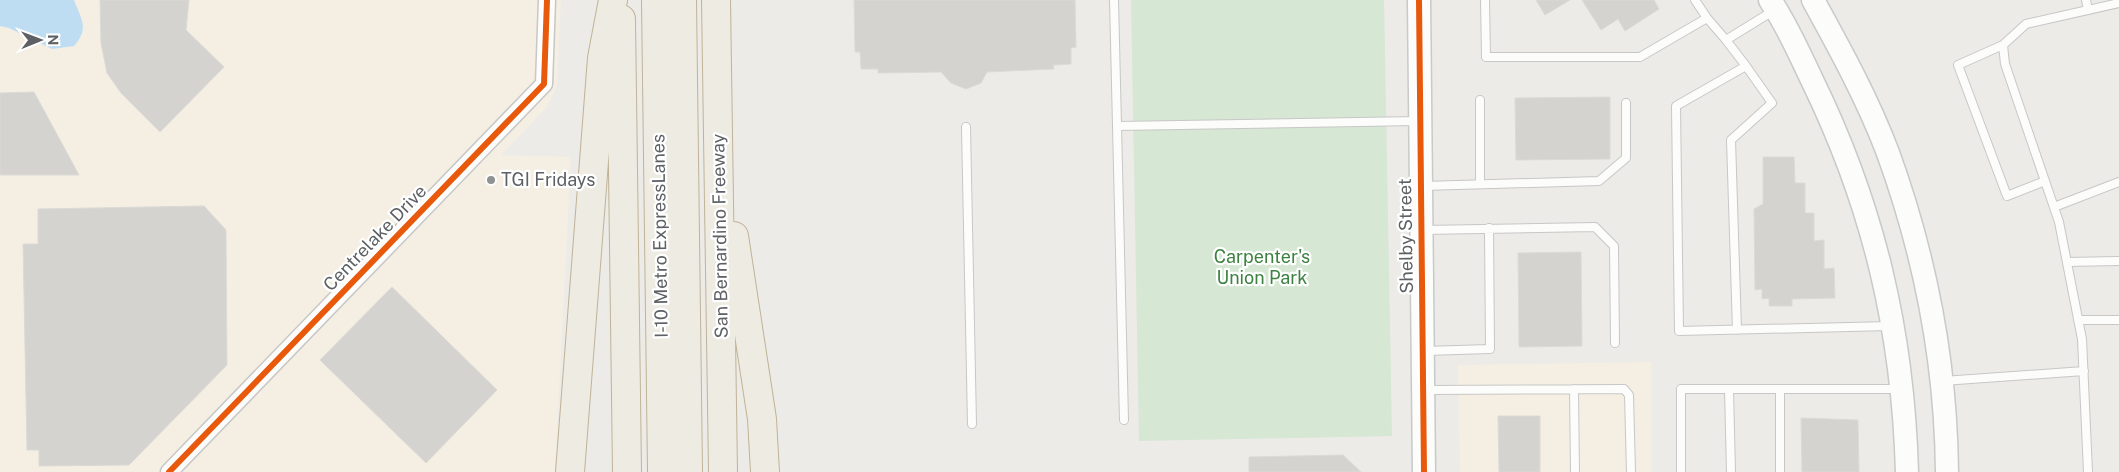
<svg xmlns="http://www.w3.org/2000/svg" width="2119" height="472" font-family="'Public Sans',sans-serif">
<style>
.commercial{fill:#f4efe2}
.green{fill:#d6e7d4}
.water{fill:#beddf2}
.building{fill:#d4d3d0;stroke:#dbdad6}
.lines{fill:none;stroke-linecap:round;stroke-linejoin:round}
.lane-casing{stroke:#c8c7c7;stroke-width:10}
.street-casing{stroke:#c8c7c7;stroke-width:19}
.secondary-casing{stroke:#c8c9c9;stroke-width:25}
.highway-casing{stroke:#c0b397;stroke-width:30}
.lane{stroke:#fcfcfb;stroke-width:8}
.street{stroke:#fcfcfb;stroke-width:16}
.secondary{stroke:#fcfcfb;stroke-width:22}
.highway{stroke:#eeebe2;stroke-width:28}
.cycleway-casing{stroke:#fff;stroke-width:9}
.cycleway{stroke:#e8590c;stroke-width:6}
.poi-dot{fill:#8f9192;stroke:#fff;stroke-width:2}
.labels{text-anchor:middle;stroke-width:4.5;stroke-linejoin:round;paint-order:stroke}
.poi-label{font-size:18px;fill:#5d6064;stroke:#fff;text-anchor:start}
.street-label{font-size:18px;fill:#5d6064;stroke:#fff}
.park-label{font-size:18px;fill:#3d8240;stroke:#fff}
</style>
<rect width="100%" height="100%" fill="#ecebe7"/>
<path class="commercial" d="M0,0H561L557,85L547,107L501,155L571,157L555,472H0Z
M1651,362V472H1460L1458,365Z"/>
<path class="green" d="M1131,0H1384L1392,436L1139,441Z"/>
<path class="water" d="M0,0H74C81,19 90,28 74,46L52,49L9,28L0,26Z"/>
<path class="building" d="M100,0H189L186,30L224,67L160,132L121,93L107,73L101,43Z
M854,0H1075L1076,47L1071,48V64L1053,65L1054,69L987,72L981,83L966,89L951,83L941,72L878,73V69H861L860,52H855Z
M1536,0H1570L1545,15Z
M1582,0H1654L1659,9L1625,31L1618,19L1601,30Z
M34,92L79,175H0V93Z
M1610,97V159L1516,160L1515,98Z
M1763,157H1794L1795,183H1805V213H1814V241L1824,240V269L1834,268L1835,298L1792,299V306H1769V298L1762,299V289L1755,290L1754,209L1763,204Z
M204,206L226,230L227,365L129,465L39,466V450H27L23,244H38V209Z
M1581,252L1582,346L1519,347L1518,253Z
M392,287L497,390L426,463L320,360Z
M1498,416H1540V472H1499Z
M1801,418L1858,420L1859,472H1802Z
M1343,455L1361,472H1249V457Z"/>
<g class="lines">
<defs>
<path id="lane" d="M1114,0L1124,420
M1485,0L1486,57H1640L1707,18
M1695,0L1707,18L1726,40
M2086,0L2088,10
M1773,11L1726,40L1746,66L1676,106L1679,331L1890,326
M2003,45L1958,65L2007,196L2045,181
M1480,100V183
M1118,126L1418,121
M966,127L972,424
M1423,186L1599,181L1626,158V103
M2054,207L2119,182
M1423,230L1595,227L1614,246L1615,343
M2067,262L2119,261
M2078,320H2119
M1737,330L1731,140L1772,103L1746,66
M1425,351L1490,349L1489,228
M1943,381L2084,371
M1574,389L1575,472
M1729,389L1731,472
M1425,390L1624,389L1629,395L1631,472
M1681,472V389H1899
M1780,472V389
M2088,472L2082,339L2059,222L2005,64L2003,45L2026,24L2119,3"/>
<path id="street" d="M169,472L544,84L547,0"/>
<path id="secondary" d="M1419,0L1424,472
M1770,0C1787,25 1799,53 1812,80C1874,207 1903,332 1907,472
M1813,0C1840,49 1868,100 1888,153C1925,255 1946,363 1947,472"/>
<path id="highway" d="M656,0L662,472
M682,0L688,472
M716,0L723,472
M621,19L627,472
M734,236L762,419L765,472
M570,472L602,58L613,0"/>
</defs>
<use href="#lane" class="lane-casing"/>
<use href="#street" class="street-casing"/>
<use href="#secondary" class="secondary-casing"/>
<use href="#highway" class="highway-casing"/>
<use href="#lane" class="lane"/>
<use href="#street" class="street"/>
<use href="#secondary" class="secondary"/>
<use href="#highway" class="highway"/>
<defs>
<path id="cycleway" d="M1419,0L1424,472
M169,472L544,84L547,0"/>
</defs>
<use href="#cycleway" class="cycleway-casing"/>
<use href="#cycleway" class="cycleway"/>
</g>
<circle class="poi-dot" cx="491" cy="180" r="5"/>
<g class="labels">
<g class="poi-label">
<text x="501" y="186">TGI Fridays</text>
</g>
<g class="street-label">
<text transform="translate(660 236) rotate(-91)" y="6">I-10 Metro ExpressLanes</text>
<text transform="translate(720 236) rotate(-91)" y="6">San Bernardino Freeway</text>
<text transform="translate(1406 236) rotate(-91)" y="6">Shelby Street</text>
<text transform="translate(375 238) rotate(-46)" y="6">Centrelake Drive</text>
</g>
<g class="park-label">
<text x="1262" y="263">Carpenter's<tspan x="1262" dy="21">Union Park</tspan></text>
</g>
</g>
<g transform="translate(40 40) rotate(89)" stroke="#ffffff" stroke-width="4" paint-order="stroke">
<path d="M0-4L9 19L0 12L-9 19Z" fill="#5d6064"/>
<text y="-8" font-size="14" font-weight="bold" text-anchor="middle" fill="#5d6064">N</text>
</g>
</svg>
